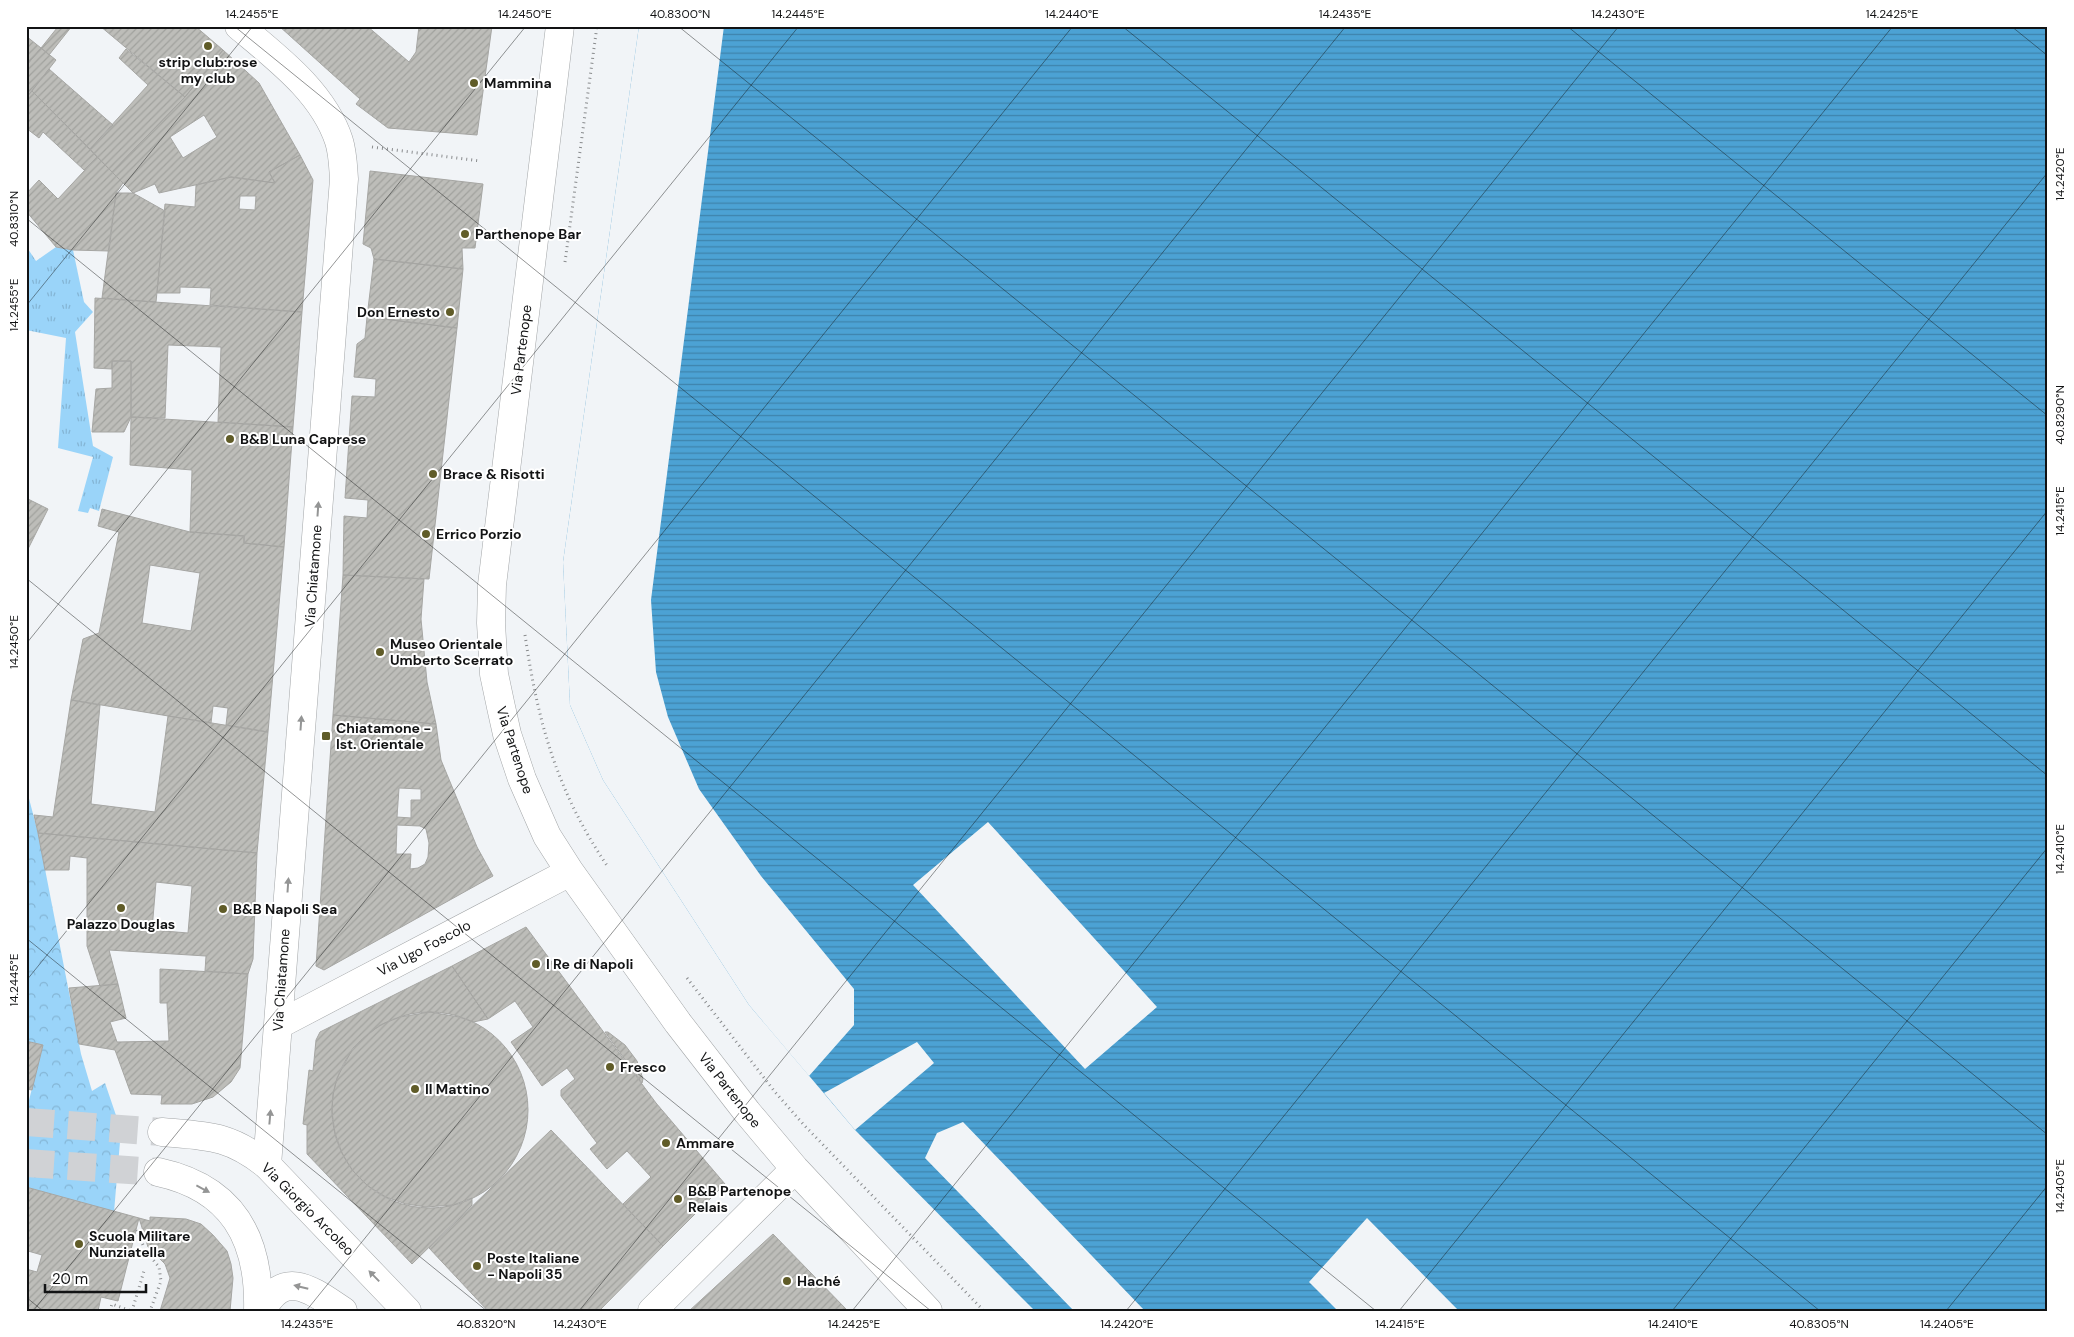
<svg xmlns="http://www.w3.org/2000/svg" width="2074" height="1337" font-family="'DM Sans',sans-serif">
<style>
.grass{fill:url(#grass-tufts)}
.park{fill:url(#park-crowns)}
.water{fill:url(#water-rules)}
.pier{fill:#f1f4f7}
.building{fill:url(#building-hatch);stroke:#a6a6a3;fill-rule:evenodd}
.lines{fill:none;stroke-linecap:round;stroke-linejoin:round}
.major-tunnel{stroke:#d0d2d5;stroke-width:28;stroke-dasharray:28 14;stroke-linecap:butt}
.minor-casing{stroke:#a2a5a7;stroke-width:29}
.major-casing{stroke:#a2a5a7;stroke-width:29}
.path{stroke:#898b8d;stroke-width:3;stroke-dasharray:1 4;stroke-linecap:butt}
.minor{stroke:#fff;stroke-width:28}
.major{stroke:#fff;stroke-width:28}
.oneway{fill:#949595}
.ticks{fill:none;stroke:#121314;stroke-width:1;stroke-opacity:0.45}
.poi-dot{fill:#605c28;stroke:#fff;stroke-width:2}
.labels{text-anchor:middle;stroke-width:4;stroke-linejoin:round;paint-order:stroke}
.poi-label{font-size:14px;font-weight:bold;fill:#121314;stroke:#fff;text-anchor:start}
.street-label{font-size:14px;fill:#121314;stroke:#fff}
.neatline{fill:none;stroke:#121314;stroke-width:2}
.ticks-label{font-size:12px;text-anchor:middle;fill:#121314}
</style>
<defs>
<pattern id="grass-tufts" width="24" height="20" patternUnits="userSpaceOnUse" patternTransform="scale(1.25)"><rect width="24" height="20" fill="#9ad4f9"/><path d="M3 7l-1-3M5 7V3M7 7l1-3M15 17l-1-3M17 17v-4M19 17l1-3" fill="none" stroke="#84b5d5"/></pattern>
<pattern id="park-crowns" width="20" height="18" patternUnits="userSpaceOnUse" patternTransform="scale(1.25)"><rect width="20" height="18" fill="#9ad4f9"/><path d="M2 6a3 3 0 1 1 6 0M12 15a3 3 0 1 1 6 0" fill="none" stroke="#84b5d5"/></pattern>
<pattern id="water-rules" width="6" height="5" patternUnits="userSpaceOnUse" patternTransform="scale(1.25)"><rect width="6" height="5" fill="#4ca2d4"/><path d="M0 2.5h6" fill="none" stroke="#3e83ab"/></pattern>
<pattern id="building-hatch" width="6" height="6" patternUnits="userSpaceOnUse" patternTransform="scale(1.25)"><rect width="6" height="6" fill="#bdbdb9"/><path d="M-1 1l2-2M0 6l6-6M5 7l2-2" fill="none" stroke="#a1a29e"/></pattern>
</defs>
<rect width="100%" height="100%" fill="#f1f4f7"/>
<path class="grass" d="M26,246L36,261L56,247L73,250L84,302L93,312L75,332L93,446L113,457L99,511L90,508L88,513L78,511L93,457L58,448L66,338L26,330Z"/>
<path class="park" d="M26,787L38,833L81,1054L92,1091L105,1083L121,1130L114,1212L26,1187V1112L43,1045L26,1041Z"/>
<path class="water" d="M639,26H2048V1311H1035L855,1130L749,1005L603,780L570,705L563,562Z"/>
<path class="pier" d="M639,26H724L651,600L656,672L668,717L699,789L761,876L854,989V1025L809,1076L749,1005L603,780L570,705L563,562Z
M988,822L1157,1007L1085,1069L913,885Z
M917,1042L934,1063L855,1130L824,1093Z
M963,1122L1145,1311H1074L925,1158L937,1133Z
M1367,1218L1459,1311H1338L1309,1282Z"/>
<path class="building" d="M54,26H72L49,55L41,48L57,28Z
M100,26H195L223,50L185,97Z
M279,26H367L409,62L416,52L419,26H492L477,135L388,128L356,104L360,99Z
M26,36L41,48L26,66Z
M41,48L56,60L26,98V66Z
M126,49L185,97L112,172L90,149L148,85L119,58Z
M223,50L259,83L300,155L269,172L275,183L231,177L159,193L155,184L133,193L112,172L185,97ZM204,115L217,137L183,158L170,137Z
M49,69L113,125L90,149L32,91Z
M32,91L97,157L84,170L43,132L39,138L26,128V98Z
M300,155L313,180L302,312L210,305L211,288L180,287V293H157L165,204L195,207L196,185L231,177L275,183L269,172ZM240,196H256L255,210L239,209Z
M97,157L123,183L116,193L109,251L73,250L56,247L26,211V194L39,180L58,199Z
M370,171L483,184L475,248H462L463,269L374,259L371,248L363,244Z
M116,193H133L165,211L156,302L102,298Z
M374,259L463,269L457,328L367,317Z
M95,298L302,312L293,427L218,422L221,347L168,345L165,418L131,417V361H112V369L94,368Z
M367,317L457,328L429,579L343,575L344,516L367,518L368,500L345,498L352,396L375,397L376,379L354,377L357,344L365,338Z
M112,361H131V417L124,432H92L96,389L112,388Z
M131,417L293,427L284,547L244,543V536L190,532L192,470L130,465Z
M26,498L48,509L26,553Z
M102,509L190,532L244,536V543L284,547L268,732L226,725L228,708L213,706L211,723L71,700L83,639L99,633L119,532L98,526ZM150,565L200,573L191,631L142,623Z
M343,575L424,579L421,619L427,682L436,724L333,715Z
M71,700L100,705L91,804L155,812L168,716L268,732L257,853L38,833L34,815L53,817Z
M333,715L436,724L441,760L477,847L493,876L324,970L316,966ZM399,788L421,789V800H411V818L397,817ZM397,825L420,826L426,829L429,843L428,857L425,864L418,868L410,869L411,854H396Z
M38,833L257,853L253,959L248,974L205,971L206,956L109,950L118,984L100,986L87,946V858L70,856L69,870H45ZM156,882L192,886L188,933L152,930Z
M526,927L656,1103L725,1184L663,1246L623,1204L651,1177L627,1151L607,1169L590,1149L597,1143L561,1096V1090L575,1079L567,1068L542,1086L511,1042L533,1027L515,1001L488,1019L452,966Z
M452,966L488,1019L473,1022L459,1017L430,1012L400,1017L380,1025L366,1036L353,1048L337,1078L333,1094L332,1112L335,1133L342,1153L352,1170L368,1186L386,1197L406,1204L426,1207L453,1205L472,1198V1205L412,1264L307,1154V1125L303,1124L309,1070L313,1071L316,1040L320,1032Z
M160,969L248,974L240,1068L231,1082L213,1097L192,1104H161L162,1095L131,1094L115,1050L79,1044L69,988L118,984L126,1018L110,1022L117,1042L169,1041L167,1003H160Z
M332 1110a98 98 0 1 1 196 0a98 98 0 1 1-196 0Z
M605,1032H608L625,1045L637,1061L643,1079L642,1083Z
M26,1041L43,1045L32,1090L26,1089Z
M551,1130L663,1246L599,1311H488L429,1248Z
M26,1187L139,1218L118,1301L101,1297L98,1311H26V1269L37,1272L42,1255L28,1251L26,1258Z
M150,1217L186,1219L201,1224L213,1235L227,1251L231,1264L233,1278L230,1311H160L170,1278L165,1264L148,1247L139,1218L150,1221Z
M773,1234L846,1309L844,1311H689Z"/>
<g class="lines">
<path class="major-tunnel" d="M26,1122L162,1132
M26,1163L158,1172"/>
<defs>
<path id="minor" d="M239,26C277,58 323,92 339,141C343,154 343,166 344,179L267,1165
M560,26L492,585L491,623L494,674L501,707L507,734L522,779L547,836L570,872L678,1023L747,1112L795,1169L928,1311
M278,1025L570,872
M652,1311L795,1169"/>
<path id="major" d="M162,1132C208,1136 229,1135 267,1165L407,1311
M158,1172C232,1188 260,1238 258,1311
M262,1311C284,1266 314,1292 343,1311"/>
</defs>
<use href="#minor" class="minor-casing"/>
<use href="#major" class="major-casing"/>
<path class="path" d="M372,147L480,161
M565,262L597,26
M525,635C538,723 557,792 608,867
M687,978L775,1092L803,1124L984,1311
M137,1230L145,1250L159,1267L161,1281L150,1311
M110,1311L112,1304L131,1311
M132,1311L144,1271"/>
<use href="#minor" class="minor"/>
<use href="#major" class="major"/>
</g>
<defs><path id="oneway-solid" d="M-6-.8H1V-3.2L6.5 0L1 3.2V.8H-6Z" transform="scale(1.25)"/></defs>
<g class="oneway">
<use href="#oneway-solid" transform="translate(318 509) rotate(-86)"/>
<use href="#oneway-solid" transform="translate(301 723) rotate(-86)"/>
<use href="#oneway-solid" transform="translate(288 885) rotate(-86)"/>
<use href="#oneway-solid" transform="translate(270 1117) rotate(-85)"/>
<use href="#oneway-solid" transform="translate(203 1189) rotate(28)"/>
<use href="#oneway-solid" transform="translate(374 1276) rotate(-134)"/>
<use href="#oneway-solid" transform="translate(301 1287) rotate(-166)"/>
</g>
<path class="ticks" d="M234,26L1820,1311M678,26L2048,1135M1122,26L2048,776M1567,26L2048,416M2011,26L2048,56M26,218L1376,1311M26,306L253,26M26,578L931,1311M26,644L526,26M26,938L487,1311M26,981L799,26M26,1297L43,1311M33,1311L1073,26M306,1311L1346,26M579,1311L1619,26M852,1311L1893,26M1126,1311L2048,172M1399,1311L2048,510M1672,1311L2048,847M1946,1311L2048,1185"/>
<g class="poi-dot">
<circle cx="208" cy="46" r="5"/>
<circle cx="474" cy="83" r="5"/>
<circle cx="465" cy="234" r="5"/>
<circle cx="450" cy="312" r="5"/>
<circle cx="230" cy="439" r="5"/>
<circle cx="433" cy="474" r="5"/>
<circle cx="426" cy="534" r="5"/>
<circle cx="380" cy="652" r="5"/>
<rect x="321" y="731" width="10" height="10" rx="2.5"/>
<circle cx="121" cy="908" r="5"/>
<circle cx="223" cy="909" r="5"/>
<circle cx="536" cy="964" r="5"/>
<circle cx="610" cy="1067" r="5"/>
<circle cx="415" cy="1089" r="5"/>
<circle cx="666" cy="1143" r="5"/>
<circle cx="678" cy="1199" r="5"/>
<circle cx="79" cy="1244" r="5"/>
<circle cx="477" cy="1266" r="5"/>
<circle cx="787" cy="1281" r="5"/>
</g>
<g class="labels">
<g class="poi-label">
<text x="208" y="67" text-anchor="middle">strip club:rose<tspan x="208" dy="16">my club</tspan></text>
<text x="484" y="88">Mammina</text>
<text x="475" y="239">Parthenope Bar</text>
<text x="440" y="317" text-anchor="end">Don Ernesto</text>
<text x="240" y="444">B&amp;B Luna Caprese</text>
<text x="443" y="479">Brace &amp; Risotti</text>
<text x="436" y="539">Errico Porzio</text>
<text x="390" y="649">Museo Orientale<tspan x="390" dy="16">Umberto Scerrato</tspan></text>
<text x="336" y="733">Chiatamone -<tspan x="336" dy="16">Ist. Orientale</tspan></text>
<text x="233" y="914">B&amp;B Napoli Sea</text>
<text x="121" y="929" text-anchor="middle">Palazzo Douglas</text>
<text x="546" y="969">I Re di Napoli</text>
<text x="620" y="1072">Fresco</text>
<text x="425" y="1094">Il Mattino</text>
<text x="676" y="1148">Ammare</text>
<text x="688" y="1196">B&amp;B Partenope<tspan x="688" dy="16">Relais</tspan></text>
<text x="89" y="1241">Scuola Militare<tspan x="89" dy="16">Nunziatella</tspan></text>
<text x="487" y="1263">Poste Italiane<tspan x="487" dy="16">- Napoli 35</tspan></text>
<text x="797" y="1286">Haché</text>
</g>
<g class="street-label">
<text transform="translate(521 350) rotate(-83)" y="5">Via Partenope</text>
<text transform="translate(313 576) rotate(-86)" y="5">Via Chiatamone</text>
<text transform="translate(515 750) rotate(72)" y="5">Via Partenope</text>
<text transform="translate(424 948) rotate(-28)" y="5">Via Ugo Foscolo</text>
<text transform="translate(281 980) rotate(-86)" y="5">Via Chiatamone</text>
<text transform="translate(730 1090) rotate(52)" y="5">Via Partenope</text>
<text transform="translate(308 1209) rotate(45)" y="5">Via Giorgio Arcoleo</text>
</g>
</g>
<rect width="2074" height="1337" fill="none" stroke="#ffffff" stroke-width="55"/>
<path d="M45 1284v8h101v-8" fill="none" stroke="#121314" stroke-width="2.5"/>
<text x="52" y="1284" font-size="15" fill="#121314" stroke="#ffffff" stroke-width="4" paint-order="stroke">20 m</text>
<rect x="28" y="28" width="2018" height="1282" class="neatline"/>
<g class="ticks-label">
<text x="252" y="18">14.2455°E</text>
<text x="525" y="18">14.2450°E</text>
<text x="680" y="18">40.8300°N</text>
<text x="798" y="18">14.2445°E</text>
<text x="1072" y="18">14.2440°E</text>
<text x="1345" y="18">14.2435°E</text>
<text x="1618" y="18">14.2430°E</text>
<text x="1892" y="18">14.2425°E</text>
<text transform="translate(2060 174) rotate(-90)" y="4">14.2420°E</text>
<text transform="translate(14 219) rotate(-90)" y="4">40.8310°N</text>
<text transform="translate(14 305) rotate(-90)" y="4">14.2455°E</text>
<text transform="translate(2060 415) rotate(-90)" y="4">40.8290°N</text>
<text transform="translate(2060 511) rotate(-90)" y="4">14.2415°E</text>
<text transform="translate(14 642) rotate(-90)" y="4">14.2450°E</text>
<text transform="translate(2060 849) rotate(-90)" y="4">14.2410°E</text>
<text transform="translate(14 980) rotate(-90)" y="4">14.2445°E</text>
<text transform="translate(2060 1186) rotate(-90)" y="4">14.2405°E</text>
<text x="307" y="1328">14.2435°E</text>
<text x="486" y="1328">40.8320°N</text>
<text x="580" y="1328">14.2430°E</text>
<text x="854" y="1328">14.2425°E</text>
<text x="1127" y="1328">14.2420°E</text>
<text x="1400" y="1328">14.2415°E</text>
<text x="1673" y="1328">14.2410°E</text>
<text x="1819" y="1328">40.8305°N</text>
<text x="1947" y="1328">14.2405°E</text>
</g>
</svg>
